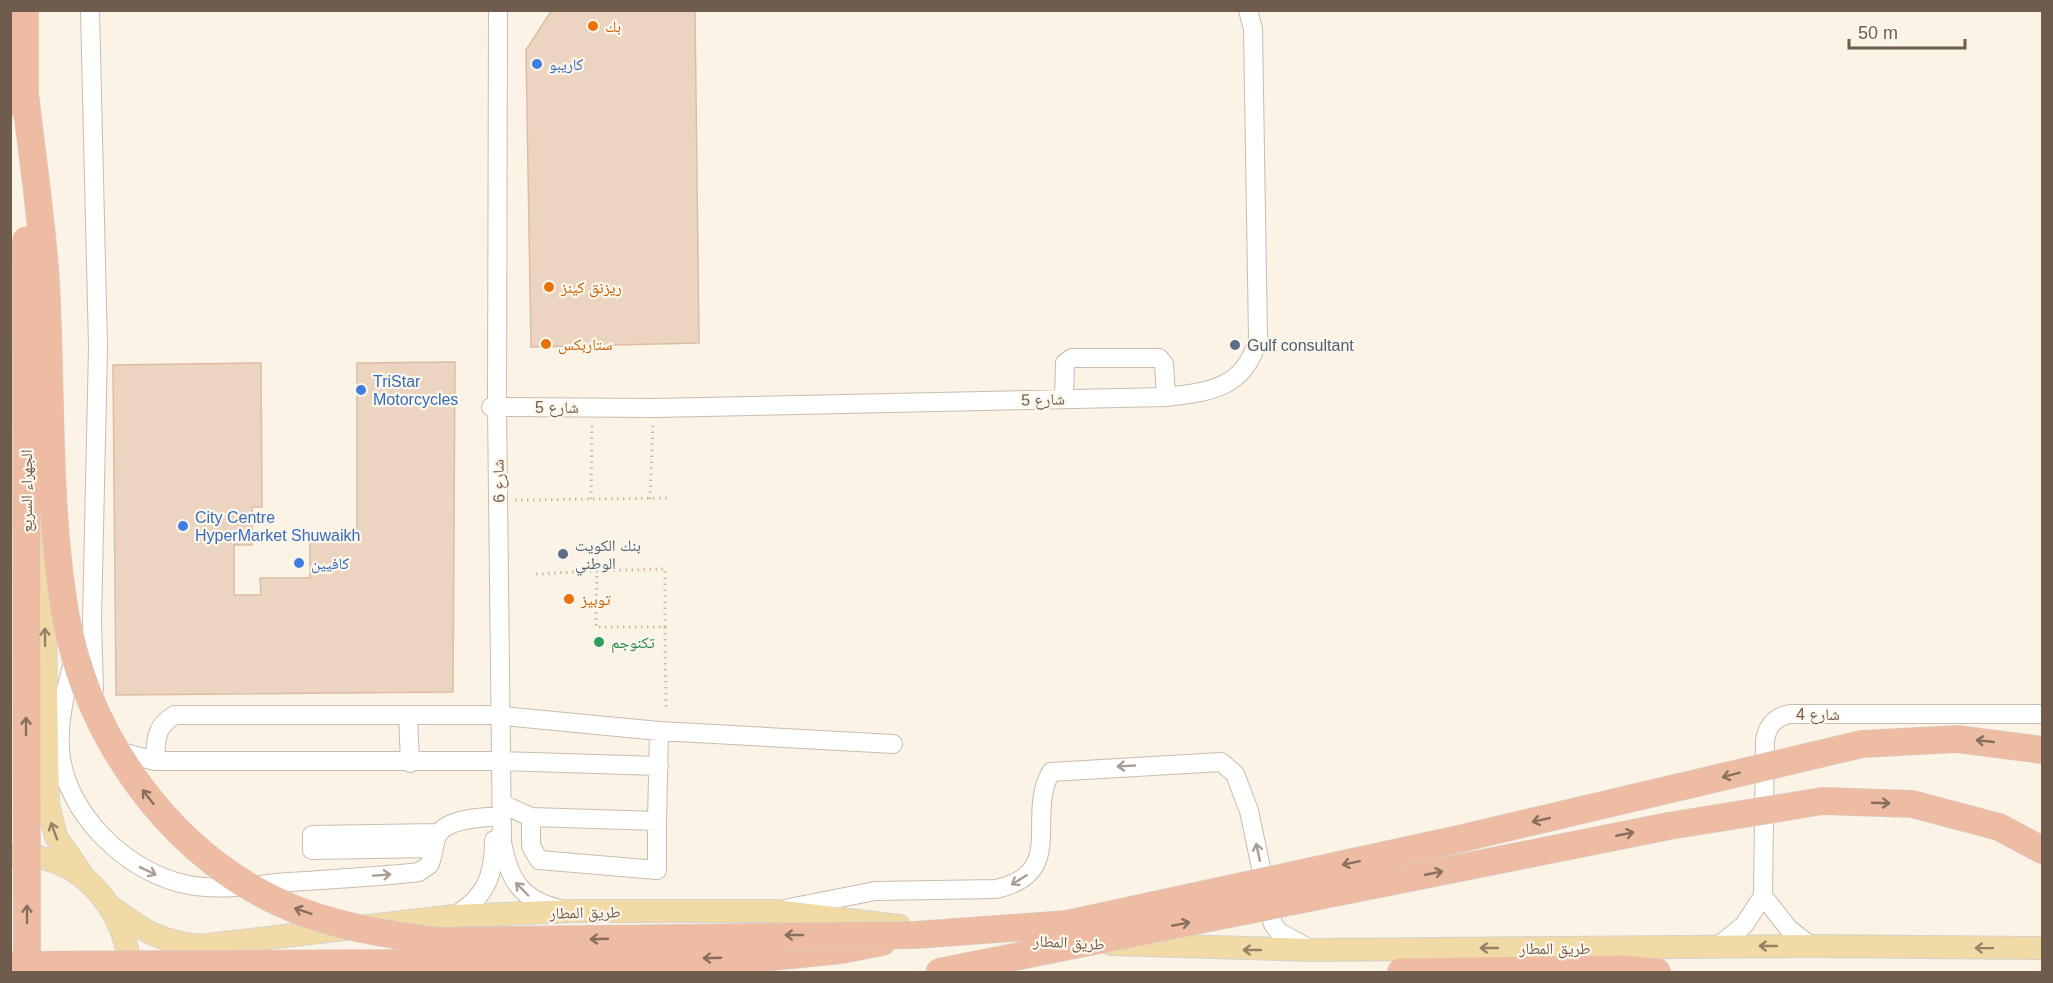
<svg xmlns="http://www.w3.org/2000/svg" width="2053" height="983" font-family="Arial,'Noto Naskh Arabic',sans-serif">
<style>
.building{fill:#ecd5c0;stroke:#ddbda2;stroke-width:1.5}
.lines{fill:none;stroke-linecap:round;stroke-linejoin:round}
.minor-casing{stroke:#cabcad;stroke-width:20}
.major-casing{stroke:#d7d1cd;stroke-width:24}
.highway-casing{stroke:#d7d1cd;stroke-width:28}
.path{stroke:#d0b8a4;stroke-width:3;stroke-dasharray:1.5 4.5;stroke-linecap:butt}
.minor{stroke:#fff;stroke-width:18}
.major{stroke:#f1daa5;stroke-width:22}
.highway{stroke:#edbca3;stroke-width:27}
.highway-bridge-casing{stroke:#d7d1cd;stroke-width:28;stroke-linecap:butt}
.highway-bridge{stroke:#edbca3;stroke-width:27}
.oneway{stroke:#978267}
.oneway2{stroke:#896f5e}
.oneway3{stroke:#a99d94}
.food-dot{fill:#e8710a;stroke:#fdf7eb;stroke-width:2}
.shop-dot{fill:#3f7fe0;stroke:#fdf7eb;stroke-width:2}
.service-dot{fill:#5c6f8a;stroke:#fdf7eb;stroke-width:2}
.leisure-dot{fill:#2e9e5b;stroke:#fdf7eb;stroke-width:2}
.labels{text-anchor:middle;stroke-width:4.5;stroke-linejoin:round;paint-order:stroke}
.food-label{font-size:16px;fill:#c56008;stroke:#fdf7eb;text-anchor:start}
.shop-label{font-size:16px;fill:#366cbe;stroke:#fdf7eb;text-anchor:start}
.service-label{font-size:16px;fill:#4e5e75;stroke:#fdf7eb;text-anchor:start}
.street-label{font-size:16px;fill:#705c4d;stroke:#fdf7eb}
.leisure-label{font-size:16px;fill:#27864d;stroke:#fdf7eb;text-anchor:start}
</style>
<rect width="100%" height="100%" fill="#faf3e6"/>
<path class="building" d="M552,10H695L699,343L531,347L526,50Z
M455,362L453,692L116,695L113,365L261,363L262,507H252V545H234V595H261L260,578H310V532H357V363Z"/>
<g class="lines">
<defs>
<path id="minor" d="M90,10L98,347L92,621L94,690
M498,10L497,407L502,842C509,880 521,900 560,909
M1064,399L1065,363L1072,358H1159L1164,364L1166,397
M491,407L654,408L1166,397C1210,392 1246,388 1258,338L1253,29L1248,10
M75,655C67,685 58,717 60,749C64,813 128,874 189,885C221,891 255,885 288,882C332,879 376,877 419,872L429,865C435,855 432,843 439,833C449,818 485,817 502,816
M408,715L410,763
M114,750L155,761H501L659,766
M155,761C156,740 155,726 175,715H493L659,731L893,744
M502,804L531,817L657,821L659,731
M531,817V846L539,860L657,870V821
M434,848L312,850V835L439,833
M1763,896L1789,929L1811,946
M789,908L875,891L996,889C1068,873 1025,817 1051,772L1221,762L1235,774L1249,811L1273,924L1279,932L1310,949
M454,916C486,897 494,876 494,840
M1717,947L1744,925L1763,896L1765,741C1767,726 1775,717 1790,714H2042"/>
<path id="major" d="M43,517L48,804L56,837L86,880
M10,856C78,849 128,910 130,972
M110,906C142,930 160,942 200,946L454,916L574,911H775L899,926
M1111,944L1312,950L1811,946L2042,948"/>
<path id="highway" d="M1823,801L1912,804L1999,827L2042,850
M771,957L841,950L882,942
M1401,972L1621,969L1657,972"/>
</defs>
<use href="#minor" class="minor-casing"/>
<use href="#major" class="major-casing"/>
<use href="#highway" class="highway-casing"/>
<path class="path" d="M591,499L592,423
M650,499L653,423
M515,500L671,498
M536,574L597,571L596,627H665V569L597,571
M665,627L666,707"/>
<use href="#minor" class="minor"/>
<use href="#major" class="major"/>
<use href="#highway" class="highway"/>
<defs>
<path id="highway-bridge" d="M25,10V111
M25,93C32,156 42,220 46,283C52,393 47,504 65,612C86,734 165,848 278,902C327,925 383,934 437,941L915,935L1067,924L1459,839L1862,744L1957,739L2042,750
M26,240L27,972
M10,965L593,962L771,957
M939,972L1669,826L1823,801"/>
</defs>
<use href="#highway-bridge" class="highway-bridge-casing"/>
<use href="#highway-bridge" class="highway-bridge"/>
</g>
<defs><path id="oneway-shaft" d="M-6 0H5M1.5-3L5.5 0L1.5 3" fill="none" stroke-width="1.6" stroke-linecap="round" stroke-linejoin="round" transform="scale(1.5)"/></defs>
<g class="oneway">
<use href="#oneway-shaft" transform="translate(45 637) rotate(-91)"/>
<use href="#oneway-shaft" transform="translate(54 831) rotate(-110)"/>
<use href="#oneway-shaft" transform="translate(1768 946) rotate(180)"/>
<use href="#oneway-shaft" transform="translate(1489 948) rotate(180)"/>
<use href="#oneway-shaft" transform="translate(1984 948) rotate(-179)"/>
<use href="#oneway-shaft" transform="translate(1252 950) rotate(-180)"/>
</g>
<g class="oneway2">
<use href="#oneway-shaft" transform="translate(26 726) rotate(-90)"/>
<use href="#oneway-shaft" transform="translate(1985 741) rotate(-174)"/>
<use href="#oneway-shaft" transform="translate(1731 775) rotate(165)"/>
<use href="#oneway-shaft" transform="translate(148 797) rotate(-128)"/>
<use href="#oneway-shaft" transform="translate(1881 803) rotate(2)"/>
<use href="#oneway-shaft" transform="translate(1541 820) rotate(167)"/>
<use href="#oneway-shaft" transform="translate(1625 834) rotate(-11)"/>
<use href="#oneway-shaft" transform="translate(1351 863) rotate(168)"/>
<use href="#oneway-shaft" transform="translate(1434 873) rotate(-11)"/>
<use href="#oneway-shaft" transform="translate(303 911) rotate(-161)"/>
<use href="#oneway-shaft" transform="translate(27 914) rotate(-90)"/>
<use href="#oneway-shaft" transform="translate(1181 924) rotate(-11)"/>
<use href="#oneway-shaft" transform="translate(794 935) rotate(180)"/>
<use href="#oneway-shaft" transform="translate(599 939) rotate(178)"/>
<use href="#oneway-shaft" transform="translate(712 958) rotate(178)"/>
</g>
<g class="oneway3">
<use href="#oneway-shaft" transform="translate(1126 766) rotate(177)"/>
<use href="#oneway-shaft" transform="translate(1258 852) rotate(-102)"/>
<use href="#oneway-shaft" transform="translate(148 871) rotate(26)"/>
<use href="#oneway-shaft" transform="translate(382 875) rotate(-4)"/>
<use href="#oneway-shaft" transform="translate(1019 880) rotate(148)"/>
<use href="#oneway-shaft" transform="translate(522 889) rotate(-134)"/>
</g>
<g class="food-dot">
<circle cx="593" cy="26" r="6"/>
<circle cx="549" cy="287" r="6"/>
<circle cx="546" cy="344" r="6"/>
<circle cx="569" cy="599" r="6"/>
</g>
<g class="shop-dot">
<circle cx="537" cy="64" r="6"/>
<circle cx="361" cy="390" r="6"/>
<circle cx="183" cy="526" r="6"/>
<circle cx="299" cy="563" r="6"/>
</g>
<g class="service-dot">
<circle cx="1235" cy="345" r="6"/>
<circle cx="563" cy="554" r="6"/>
</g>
<circle class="leisure-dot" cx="599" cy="642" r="6"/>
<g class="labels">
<g class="food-label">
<text x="605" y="32">بك</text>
<text x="561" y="293">ريزنق كينز</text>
<text x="558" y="350">ستاربكس</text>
<text x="581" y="605">توبيز</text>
</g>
<g class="shop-label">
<text x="549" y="70">كاريبو</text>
<text x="373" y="387">TriStar<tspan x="373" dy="18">Motorcycles</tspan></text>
<text x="195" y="523">City Centre<tspan x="195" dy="18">HyperMarket Shuwaikh</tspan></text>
<text x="311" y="569">كافيين</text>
</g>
<g class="service-label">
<text x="1247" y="351">Gulf consultant</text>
<text x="575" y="551">بنك الكويت<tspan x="575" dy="18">الوطني</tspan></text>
</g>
<g class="street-label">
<text transform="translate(1043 399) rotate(-1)" y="6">شارع 5</text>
<text x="557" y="413">شارع 5</text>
<text transform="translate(498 481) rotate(-91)" y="6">شارع 6</text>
<text transform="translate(26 491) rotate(-90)" y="6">الجهراء السريع</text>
<text x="1818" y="720">شارع 4</text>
<text transform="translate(585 912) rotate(-1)" y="6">طريق المطار</text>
<text transform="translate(1069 942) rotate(3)" y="6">طريق المطار</text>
<text x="1555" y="954">طريق المطار</text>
</g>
<g class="leisure-label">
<text x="611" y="648">تكنوجم</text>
</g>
</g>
<rect width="2053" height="983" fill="none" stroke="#705c4d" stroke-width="24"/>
<path d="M1849 39v9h116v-9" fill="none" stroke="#705c4d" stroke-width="3"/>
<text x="1858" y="39" font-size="18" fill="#705c4d" stroke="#fdf7eb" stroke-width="4.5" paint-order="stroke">50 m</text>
</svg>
